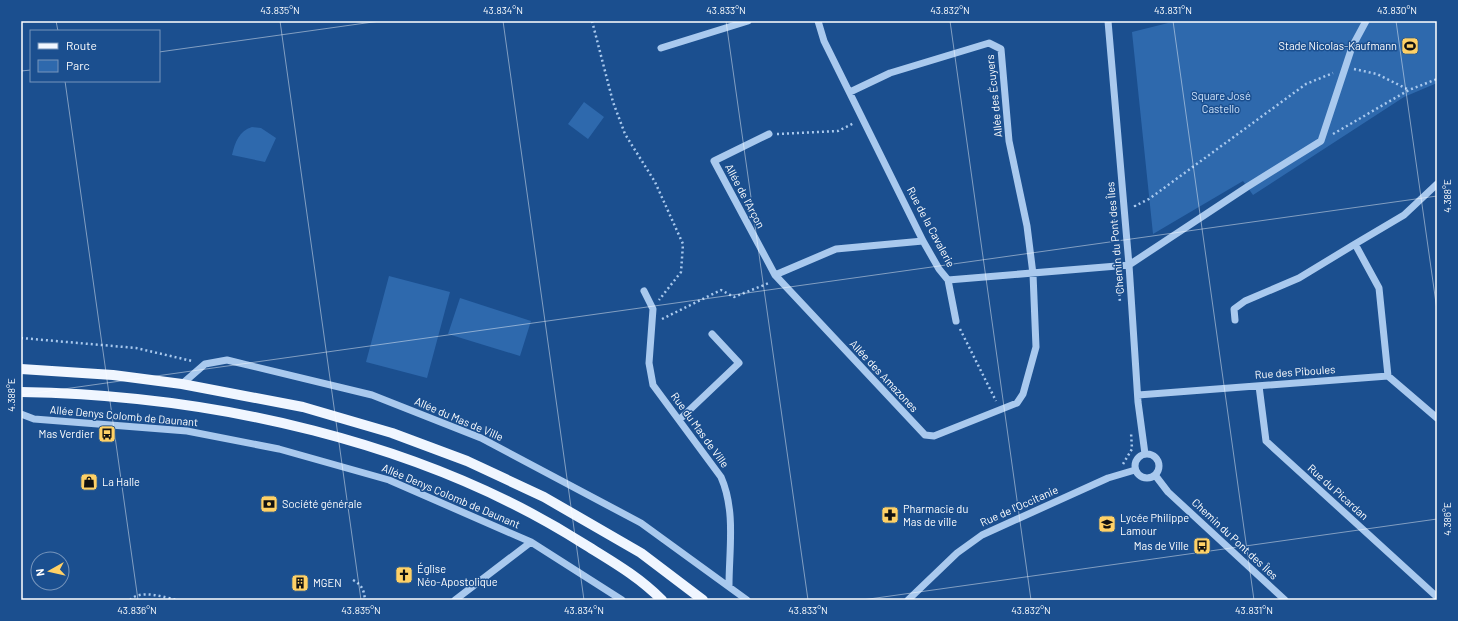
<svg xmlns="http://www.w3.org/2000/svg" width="1458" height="621" font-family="Barlow,sans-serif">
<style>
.green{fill:#2e69ad}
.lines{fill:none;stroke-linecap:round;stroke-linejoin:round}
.path{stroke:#a9c9ee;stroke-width:2.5;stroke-dasharray:2 3;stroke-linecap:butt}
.minor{stroke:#a9c9ee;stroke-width:7}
.major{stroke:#f0f6ff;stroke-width:10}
.ticks{fill:none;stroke:#fff;stroke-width:1;stroke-opacity:0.45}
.labels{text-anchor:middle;stroke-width:3;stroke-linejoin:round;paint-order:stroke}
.poi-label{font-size:11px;fill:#fff;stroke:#1b4f8f;text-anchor:start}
.street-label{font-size:11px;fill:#fff;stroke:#1b4f8f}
.park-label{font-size:11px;fill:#cfe3fa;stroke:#1b4f8f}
.neatline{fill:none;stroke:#fff;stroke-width:1.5}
.ticks-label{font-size:10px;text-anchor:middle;fill:#fff}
</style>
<rect width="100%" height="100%" fill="#1b4f8f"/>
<path class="green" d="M1176,21H1437V83L1404,97L1253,195L1243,181L1153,234L1132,32Z
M584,102L604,117L588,139L568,124Z
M252,127L261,128L276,138L265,162L232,155C235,142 239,131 252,127Z
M389,276L450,292L427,378L366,362Z
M460,298L531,321L520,356L448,334Z"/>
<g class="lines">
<path class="path" d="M592,21L613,102L625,134L655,182L683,244L681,272L659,300
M1354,69L1377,74L1409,90
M777,134L838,131L854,123
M1333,134L1409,90L1437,79
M1135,205V206L1149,199L1306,84L1333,73
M1113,214L1116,257
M1118,274L1120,303
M662,319L721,290L734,297L769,283
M960,329L996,401
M21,338L136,348L192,361
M1123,464L1132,449L1131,432
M353,580C362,585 364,590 365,600
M130,600C141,589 163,597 177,600"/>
<path class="minor" d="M818,21L824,41L923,241L939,269L948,280L1129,265L1247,187L1321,141L1352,47L1366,21
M1108,21L1129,265L1138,402L1145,454
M661,48L748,21
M769,134L714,161L775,275L925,435L934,436L1017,403L1023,394L1036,347L1033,274L1027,226L1009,141L1001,49L989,43L890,73L850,92
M775,275L836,249L923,241
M948,280L956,321
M644,291L653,309L649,363L653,385L721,477C736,511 729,550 729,586
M1235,320L1234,309L1245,301L1299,278L1355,244
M1388,376L1379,288L1355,244L1404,215L1437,184
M182,384L205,364L227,360L372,395L481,438L641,523L747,600
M1259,386L1266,441L1437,597
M1138,395L1388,376L1437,418
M21,414L34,419L187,431L279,449L389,480L531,542L622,600
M679,420L739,363L712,334
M1135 466a12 12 0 1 1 24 0a12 12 0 1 1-24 0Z
M1155,475L1168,492L1285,600
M455,600L531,542
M908,600L957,553L982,535L1108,478L1135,470"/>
<path class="major" d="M21,369L113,375L182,384L303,407L392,433L467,461L544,497L641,553L703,600
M21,392C212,395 422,441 584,544C613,562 638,576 662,600"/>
</g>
<path class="ticks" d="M56,21L58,31M280,21L361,600M503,21L584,600M726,21L808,600M950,21L1031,600M1173,21L1254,600M1396,21L1437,310M159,52L380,21M21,71L31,70M65,81L138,600M21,395L1437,196M862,600L1437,519"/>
<defs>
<symbol id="stadium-square" viewBox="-11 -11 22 22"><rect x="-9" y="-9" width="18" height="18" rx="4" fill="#ffd166" stroke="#1b4f8f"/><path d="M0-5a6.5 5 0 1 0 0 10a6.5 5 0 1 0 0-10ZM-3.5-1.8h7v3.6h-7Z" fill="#111"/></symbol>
<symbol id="bus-square" viewBox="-11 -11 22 22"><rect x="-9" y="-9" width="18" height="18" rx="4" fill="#ffd166" stroke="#1b4f8f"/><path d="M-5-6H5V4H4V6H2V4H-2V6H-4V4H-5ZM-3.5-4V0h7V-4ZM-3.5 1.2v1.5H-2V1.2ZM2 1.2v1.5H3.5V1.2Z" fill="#111"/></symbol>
<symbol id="shop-square" viewBox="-11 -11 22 22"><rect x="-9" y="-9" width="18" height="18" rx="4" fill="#ffd166" stroke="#1b4f8f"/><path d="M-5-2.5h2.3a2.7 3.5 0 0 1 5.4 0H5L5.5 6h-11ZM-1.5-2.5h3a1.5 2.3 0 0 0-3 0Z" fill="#111"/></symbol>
<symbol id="bank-square" viewBox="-11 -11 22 22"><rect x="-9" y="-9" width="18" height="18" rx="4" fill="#ffd166" stroke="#1b4f8f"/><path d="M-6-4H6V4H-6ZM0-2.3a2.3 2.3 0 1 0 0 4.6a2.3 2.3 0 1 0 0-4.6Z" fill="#111"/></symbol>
<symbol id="pharmacy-square" viewBox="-11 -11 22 22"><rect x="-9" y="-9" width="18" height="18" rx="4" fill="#ffd166" stroke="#1b4f8f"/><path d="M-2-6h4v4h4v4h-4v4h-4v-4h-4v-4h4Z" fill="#111"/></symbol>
<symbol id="school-square" viewBox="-11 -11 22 22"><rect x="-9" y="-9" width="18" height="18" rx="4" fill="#ffd166" stroke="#1b4f8f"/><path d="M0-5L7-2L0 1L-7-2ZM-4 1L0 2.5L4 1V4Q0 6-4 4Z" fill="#111"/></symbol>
<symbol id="church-square" viewBox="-11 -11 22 22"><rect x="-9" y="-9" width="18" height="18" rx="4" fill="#ffd166" stroke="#1b4f8f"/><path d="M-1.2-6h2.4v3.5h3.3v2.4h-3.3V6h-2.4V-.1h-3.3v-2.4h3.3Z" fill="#111"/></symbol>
<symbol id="building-square" viewBox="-11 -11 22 22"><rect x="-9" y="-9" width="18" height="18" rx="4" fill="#ffd166" stroke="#1b4f8f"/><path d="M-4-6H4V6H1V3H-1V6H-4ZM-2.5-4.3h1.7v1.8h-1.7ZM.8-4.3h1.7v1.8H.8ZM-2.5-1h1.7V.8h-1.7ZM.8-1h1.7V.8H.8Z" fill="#111"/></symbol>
</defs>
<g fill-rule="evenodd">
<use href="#stadium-square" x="1400" y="36" width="20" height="20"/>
<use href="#bus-square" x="97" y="424" width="20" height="20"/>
<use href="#shop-square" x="79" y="472" width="20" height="20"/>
<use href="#bank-square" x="259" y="494" width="20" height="20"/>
<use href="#pharmacy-square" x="880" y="505" width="20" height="20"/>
<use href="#school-square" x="1097" y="514" width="20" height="20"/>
<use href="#bus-square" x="1192" y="536" width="20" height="20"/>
<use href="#church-square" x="394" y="565" width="20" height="20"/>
<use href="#building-square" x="290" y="573" width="20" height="20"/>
</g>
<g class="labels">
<g class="poi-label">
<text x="1397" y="50" text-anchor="end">Stade Nicolas-Kaufmann</text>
<text x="94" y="438" text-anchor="end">Mas Verdier</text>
<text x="102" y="486">La Halle</text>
<text x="282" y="508">Société générale</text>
<text x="903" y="513">Pharmacie du<tspan x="903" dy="13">Mas de ville</tspan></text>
<text x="1120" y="522">Lycée Philippe<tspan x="1120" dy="13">Lamour</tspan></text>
<text x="1189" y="550" text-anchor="end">Mas de Ville</text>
<text x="417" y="573">Église<tspan x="417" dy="13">Néo-Apostolique</tspan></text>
<text x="313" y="587">MGEN</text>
</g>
<g class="street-label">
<text transform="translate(994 96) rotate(-96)" y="4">Allée des Écuyers</text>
<text transform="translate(745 196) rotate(62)" y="4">Allée de l'Arçon</text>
<text transform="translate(931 227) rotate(62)" y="4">Rue de la Cavalerie</text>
<text transform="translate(1115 238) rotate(-95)" y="4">Chemin du Pont des Îles</text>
<text transform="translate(1295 372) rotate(-4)" y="4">Rue des Piboules</text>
<text transform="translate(884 376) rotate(47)" y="4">Allée des Amazones</text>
<text transform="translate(124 416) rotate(5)" y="4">Allée Denys Colomb de Daunant</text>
<text transform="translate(459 419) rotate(23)" y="4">Allée du Mas de Ville</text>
<text transform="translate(700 430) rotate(54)" y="4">Rue du Mas de Ville</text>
<text transform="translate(1338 492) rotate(42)" y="4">Rue du Picardan</text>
<text transform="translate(451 496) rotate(23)" y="4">Allée Denys Colomb de Daunant</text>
<text transform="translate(1019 506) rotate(-24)" y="4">Rue de l'Occitanie</text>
<text transform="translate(1235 539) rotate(43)" y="4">Chemin du Pont des Îles</text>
</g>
<g class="park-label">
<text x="1221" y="100">Square José<tspan x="1221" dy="13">Castello</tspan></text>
</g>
</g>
<rect width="1458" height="621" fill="none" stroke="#1b4f8f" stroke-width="44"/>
<rect x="30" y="30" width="130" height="52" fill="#1b4f8f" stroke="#7695bc"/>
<rect x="38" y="43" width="20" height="6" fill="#f0f6ff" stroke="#7695bc"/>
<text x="66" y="50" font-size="12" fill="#ffffff">Route</text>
<rect x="38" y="60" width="20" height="12" fill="#2e69ad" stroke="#7695bc"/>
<text x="66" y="70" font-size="12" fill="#ffffff">Parc</text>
<g transform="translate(50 571) rotate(262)"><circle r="19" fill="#1b4f8f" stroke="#7695bc"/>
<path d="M0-3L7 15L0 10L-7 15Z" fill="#ffd166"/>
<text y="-6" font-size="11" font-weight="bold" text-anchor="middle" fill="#ffffff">N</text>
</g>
<rect x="22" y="22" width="1414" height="577" class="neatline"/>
<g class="ticks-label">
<text x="280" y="14">43.835°N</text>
<text x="503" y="14">43.834°N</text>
<text x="726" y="14">43.833°N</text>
<text x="950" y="14">43.832°N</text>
<text x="1173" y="14">43.831°N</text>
<text x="1397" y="14">43.830°N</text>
<text transform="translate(1447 196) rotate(-90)" y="4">4.388°E</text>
<text transform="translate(11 395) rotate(-90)" y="4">4.388°E</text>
<text transform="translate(1447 519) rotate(-90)" y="4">4.386°E</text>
<text x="137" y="614">43.836°N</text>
<text x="361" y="614">43.835°N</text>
<text x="584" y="614">43.834°N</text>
<text x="808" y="614">43.833°N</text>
<text x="1031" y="614">43.832°N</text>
<text x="1254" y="614">43.831°N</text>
</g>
</svg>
